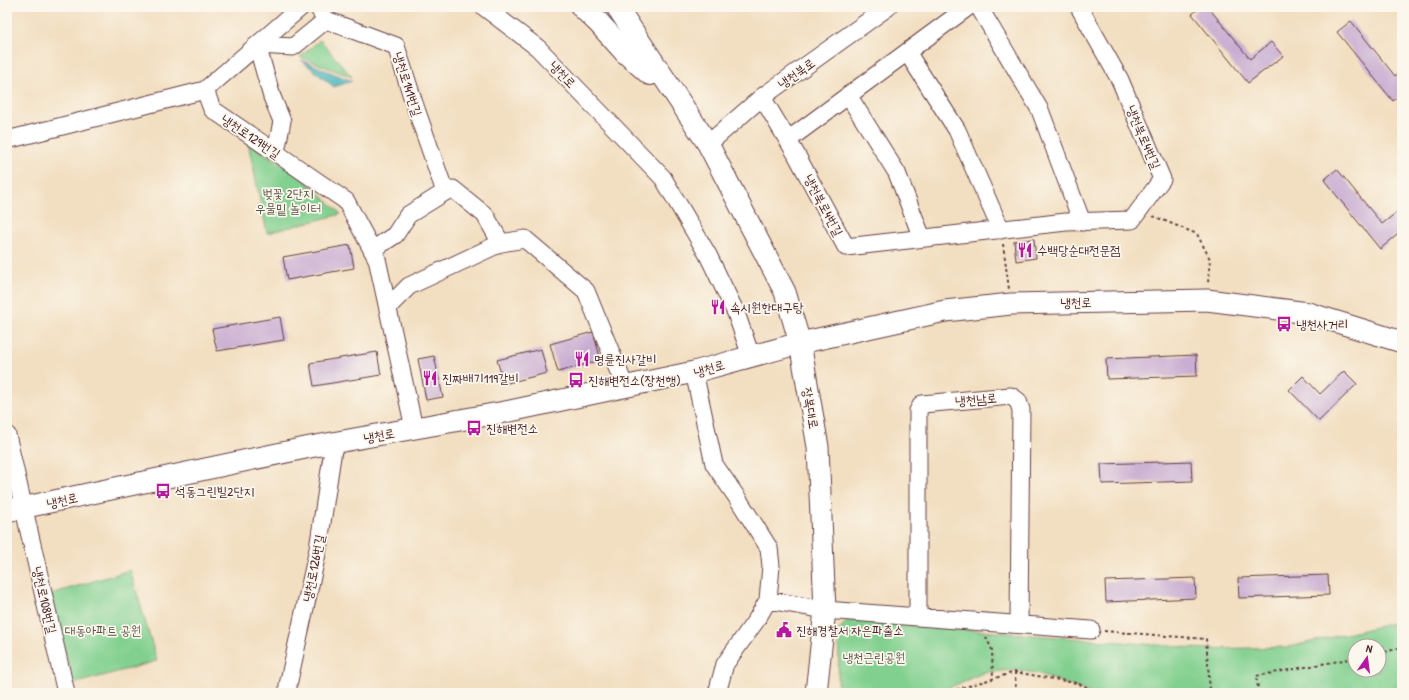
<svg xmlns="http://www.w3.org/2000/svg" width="1409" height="700" font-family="'Patrick Hand','Poor Story',sans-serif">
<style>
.green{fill:#82d08f;stroke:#66785d;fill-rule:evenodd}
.water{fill:#45b4bb;stroke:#486a73}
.building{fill:#c9add2}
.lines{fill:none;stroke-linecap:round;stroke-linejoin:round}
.minor-casing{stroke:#633c41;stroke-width:19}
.major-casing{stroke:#633c41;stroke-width:23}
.highway-casing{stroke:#633c41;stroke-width:24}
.path{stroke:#633c41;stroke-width:2;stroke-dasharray:3 3;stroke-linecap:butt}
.minor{stroke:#fff;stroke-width:17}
.major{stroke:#fff;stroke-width:21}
.highway{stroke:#fff;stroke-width:22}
.labels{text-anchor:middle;stroke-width:3.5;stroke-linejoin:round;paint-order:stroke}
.street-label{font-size:13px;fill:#4a1f2b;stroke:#fbf7ec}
.park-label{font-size:13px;fill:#5b5449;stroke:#fbf7ec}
.poi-label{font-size:13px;fill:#4a1f2b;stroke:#fbf7ec;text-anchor:start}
</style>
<rect width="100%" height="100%" fill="#fbf7ec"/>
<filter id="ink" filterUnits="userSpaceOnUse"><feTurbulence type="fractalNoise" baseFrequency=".025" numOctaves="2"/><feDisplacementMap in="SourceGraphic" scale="8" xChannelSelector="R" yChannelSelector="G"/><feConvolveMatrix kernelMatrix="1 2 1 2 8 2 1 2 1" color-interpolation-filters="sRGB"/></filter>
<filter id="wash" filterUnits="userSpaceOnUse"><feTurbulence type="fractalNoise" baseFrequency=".012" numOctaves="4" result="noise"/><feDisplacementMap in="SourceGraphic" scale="16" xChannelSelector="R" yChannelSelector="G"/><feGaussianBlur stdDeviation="0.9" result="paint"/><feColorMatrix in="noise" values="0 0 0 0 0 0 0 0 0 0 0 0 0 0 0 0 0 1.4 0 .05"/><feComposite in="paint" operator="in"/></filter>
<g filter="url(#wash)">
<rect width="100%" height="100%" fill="#f2dec0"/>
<path class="green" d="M320,40L352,77L300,57Z
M248,143L299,175L341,214L267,233Z
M130,570L157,661L73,684L51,594Z
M847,620L1207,649L1289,647L1402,621V690L1393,693H1090L1040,674L1017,670L985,672L937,693H838L839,630ZM1355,646H1379V670H1355Z"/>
<path class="water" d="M301,60L352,81L334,87Z"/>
<g id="blocks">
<path class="building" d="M1201,7H1208L1250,59L1271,42L1283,56L1248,83L1192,14Z
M1351,21L1395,76L1402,71V94L1393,101L1337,32Z
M1337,169L1382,224L1402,208V231L1380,249L1324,180Z
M1034,239L1036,258L1016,261L1014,241Z
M350,245L354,268L287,280L283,257Z
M280,317L284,340L217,351L212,329Z
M593,332L601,360L558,372L550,344Z
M541,349L547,373L504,384L497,360Z
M377,352L381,375L314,386L310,363Z
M1196,355L1197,376L1107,379L1106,359Z
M434,356L443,397L426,400L418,359Z
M1344,371L1357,384L1319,421L1289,390L1303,376L1320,394Z
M1191,461L1192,481L1102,484L1101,464Z
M1328,575L1329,595L1239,598L1238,578Z
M1195,578L1196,598L1106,602L1105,581Z"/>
</g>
</g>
<g filter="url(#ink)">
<use href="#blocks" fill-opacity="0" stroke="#633c41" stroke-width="1"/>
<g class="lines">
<defs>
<path id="minor" d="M318,7L326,20
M484,7L538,48L663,178L708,255L736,313L751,356
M979,7L1040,110L1082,222
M326,20L396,46L414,103L445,192
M907,52L957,130L1001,230
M205,90L212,109L346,201L377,259L414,428
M848,95L897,173L922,238
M762,97L796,154L846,247L1066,222L1132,220L1162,179L1120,80L1079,7
M7,140L205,90L301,7
M788,140L968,7
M708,144L762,97L888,7
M276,152L282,121L272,97L257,45L293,47L326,20
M372,250L395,235L408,215L445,192L453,189L485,215L501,243
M388,307L409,286L501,243L525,239L586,291L625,387
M694,372L714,464L738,499L769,548L771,566L768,600
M7,435L66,693
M918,617V411L922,404L1011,396L1018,401L1021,410L1019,624
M288,693V685L318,549L334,443
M717,693L725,664L757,619L768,600L825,610L1091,630"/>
<path id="major" d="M617,7L708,144L785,292L800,343L818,447L825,610L816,693
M7,511L310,447L510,411L694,372L800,343L945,311L1011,304L1207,300L1308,313L1402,342"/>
<path id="highway" d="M582,7L598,22L625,52L650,74"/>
</defs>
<use href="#minor" class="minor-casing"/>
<use href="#major" class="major-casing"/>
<use href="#highway" class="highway-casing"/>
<path class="path" d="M1153,216L1197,234L1210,259L1208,283
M1003,244L1009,289
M1104,631L1206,639L1210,691L1211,693
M986,637L992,650L993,679
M1379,654L1402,647
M1015,672L1016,693
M945,693L1015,672L1076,683L1102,693
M1259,693L1256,676L1355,658
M1390,693L1402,689"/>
<use href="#minor" class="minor"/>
<use href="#major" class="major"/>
<use href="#highway" class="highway"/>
</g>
</g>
<defs>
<symbol id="restaurant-bare" viewBox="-9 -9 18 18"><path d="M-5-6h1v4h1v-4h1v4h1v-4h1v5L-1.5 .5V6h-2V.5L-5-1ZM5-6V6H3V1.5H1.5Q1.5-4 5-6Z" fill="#b5179e" stroke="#fbf7ec" stroke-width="2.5" paint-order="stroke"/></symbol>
<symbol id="bus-bare" viewBox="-9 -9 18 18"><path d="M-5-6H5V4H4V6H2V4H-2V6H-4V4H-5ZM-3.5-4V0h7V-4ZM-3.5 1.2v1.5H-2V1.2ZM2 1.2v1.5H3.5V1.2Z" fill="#b5179e" stroke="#fbf7ec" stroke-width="2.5" paint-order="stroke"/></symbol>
<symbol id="civic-bare" viewBox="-9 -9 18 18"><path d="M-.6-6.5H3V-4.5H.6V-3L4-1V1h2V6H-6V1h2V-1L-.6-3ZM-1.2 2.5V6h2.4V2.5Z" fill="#b5179e" stroke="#fbf7ec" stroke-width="2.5" paint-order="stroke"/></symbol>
</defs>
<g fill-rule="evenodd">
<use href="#restaurant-bare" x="1014" y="239" width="22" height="22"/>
<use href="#restaurant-bare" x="707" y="296" width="22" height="22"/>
<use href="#bus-bare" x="1273" y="313" width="22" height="22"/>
<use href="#restaurant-bare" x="571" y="348" width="22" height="22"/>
<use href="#restaurant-bare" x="419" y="367" width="22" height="22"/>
<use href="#bus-bare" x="565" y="369" width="22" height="22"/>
<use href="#bus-bare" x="463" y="417" width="22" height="22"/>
<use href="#bus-bare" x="152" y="480" width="22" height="22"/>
<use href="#civic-bare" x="773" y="619" width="22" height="22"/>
</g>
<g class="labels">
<g class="street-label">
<text transform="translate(796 73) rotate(-36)" y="5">냉천북로</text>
<text transform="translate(563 74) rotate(46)" y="5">냉천로</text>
<text transform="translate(408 84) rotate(72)" y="5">냉천로141번길</text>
<text transform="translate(251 136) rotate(34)" y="5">냉천로129번길</text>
<text transform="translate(1144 137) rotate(67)" y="5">냉천북로4번길</text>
<text transform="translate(824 205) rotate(62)" y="5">냉천북로4번길</text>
<text transform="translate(1076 302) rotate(-1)" y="5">냉천로</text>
<text transform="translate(709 368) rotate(-16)" y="5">냉천로</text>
<text transform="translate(976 399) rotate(-5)" y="5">냉천남로</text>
<text transform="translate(811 408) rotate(80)" y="5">장복대로</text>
<text transform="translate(379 435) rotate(-10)" y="5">냉천로</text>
<text transform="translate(62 500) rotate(-12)" y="5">냉천로</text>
<text transform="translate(313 568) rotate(-79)" y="5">냉천로126번길</text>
<text transform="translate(45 600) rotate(77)" y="5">냉천로108번길</text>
</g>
<g class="park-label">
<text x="288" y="198">벚꽃 2단지<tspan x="288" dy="15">우물밑 놀이터</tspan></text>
<text x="103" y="635">대동아파트 공원</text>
<text x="874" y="662">냉천근린공원</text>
</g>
<g class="poi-label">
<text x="1037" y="255">수백당순대전문점</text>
<text x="730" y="312">속시원한대구탕</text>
<text x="1296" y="329">냉천사거리</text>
<text x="594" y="364">명륜진사갈비</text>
<text x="442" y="383">진짜배기119갈비</text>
<text x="588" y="385">진해변전소(장천행)</text>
<text x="486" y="433">진해변전소</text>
<text x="175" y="496">석동그린빌2단지</text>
<text x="796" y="635">진해경찰서 자은파출소</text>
</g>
</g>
<rect width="1409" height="700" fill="none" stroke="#fbf7ec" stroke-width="24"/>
<g transform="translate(1367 658) rotate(14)"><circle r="19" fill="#fbf7ec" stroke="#b4a19f"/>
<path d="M0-3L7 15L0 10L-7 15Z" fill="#b5179e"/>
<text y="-6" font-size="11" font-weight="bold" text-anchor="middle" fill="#4a1f2b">N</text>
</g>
</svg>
